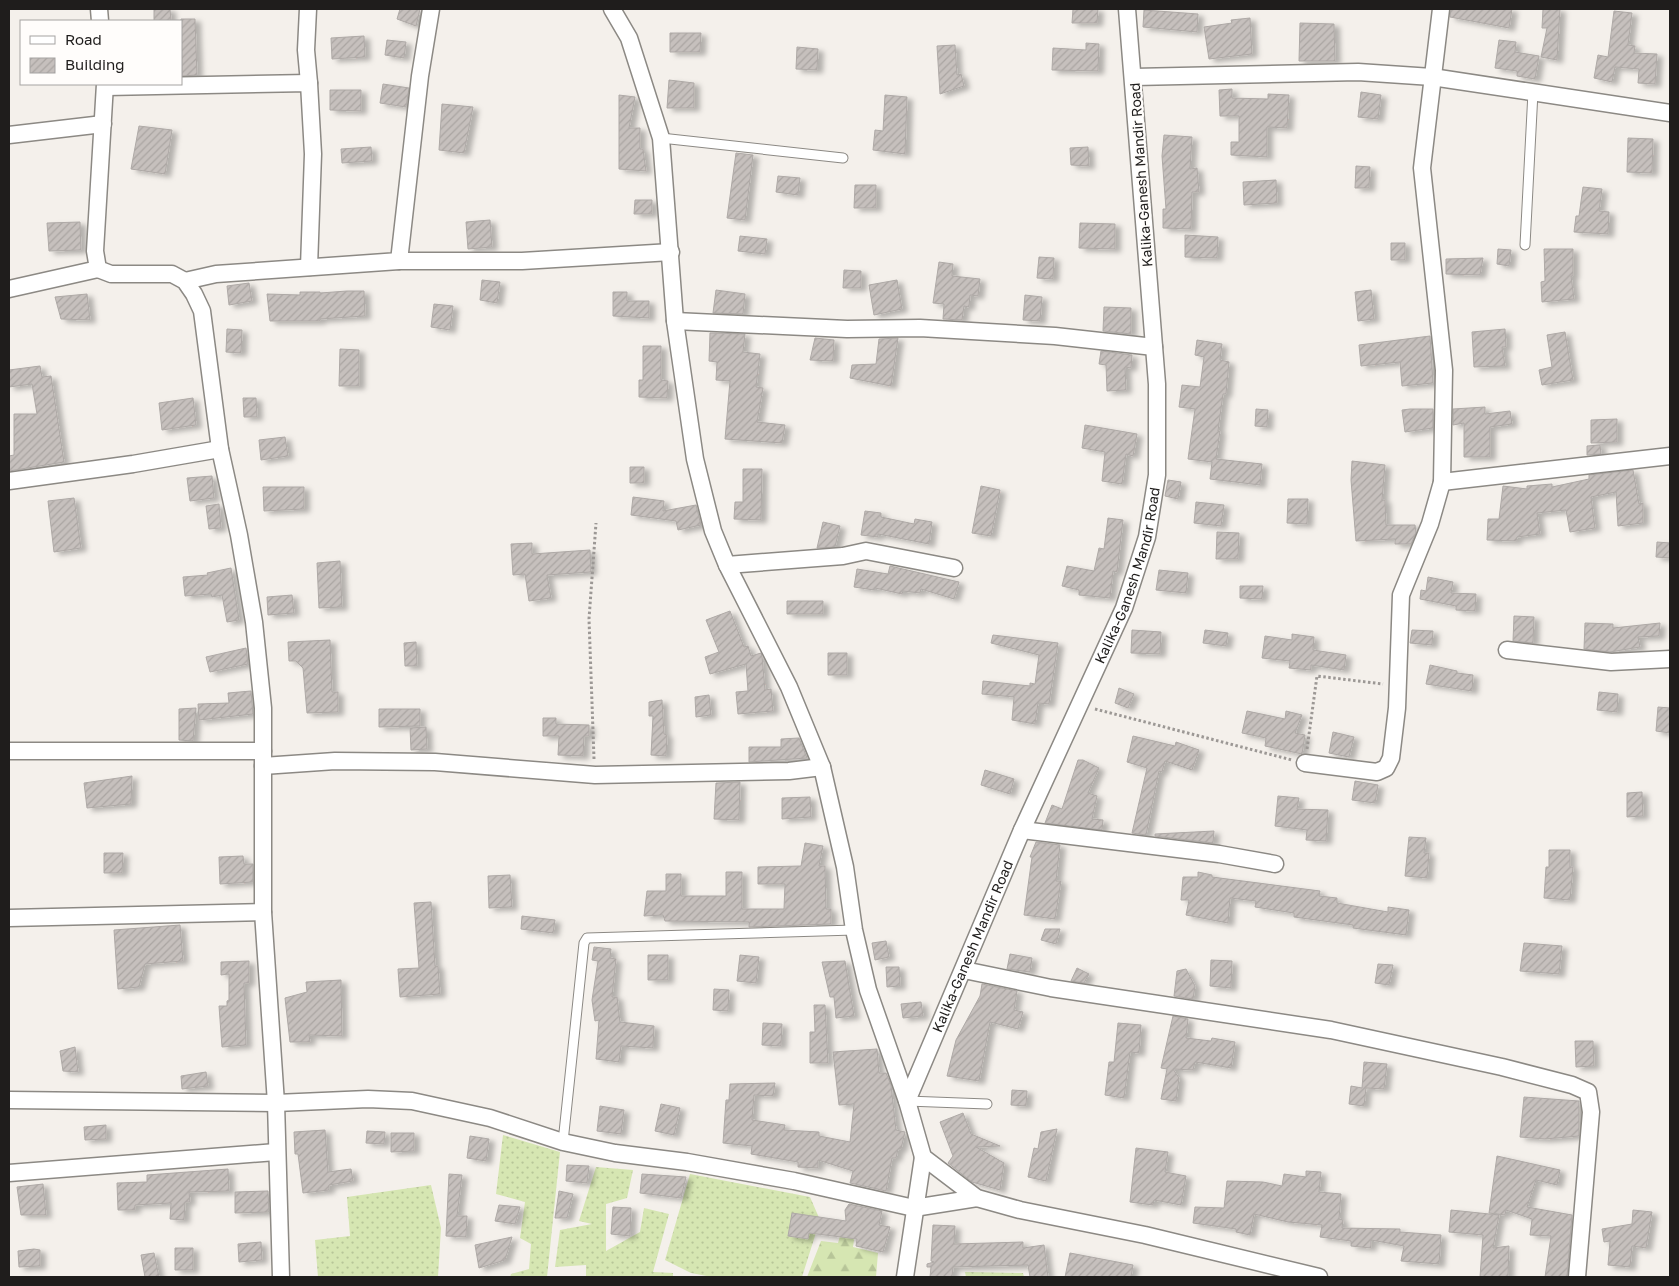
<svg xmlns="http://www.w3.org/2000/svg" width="1679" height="1286" font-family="'Golos Text',sans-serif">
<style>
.grass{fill:url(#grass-dots)}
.forest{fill:url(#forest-firs)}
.building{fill:url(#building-hatch);stroke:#aea9a6;filter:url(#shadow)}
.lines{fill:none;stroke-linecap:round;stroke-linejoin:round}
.service-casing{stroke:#8c8984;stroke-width:11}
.minor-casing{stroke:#8c8984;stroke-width:19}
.path{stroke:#9c9895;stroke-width:3;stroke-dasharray:2.5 2.5;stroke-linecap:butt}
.service{stroke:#fff;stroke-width:9}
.minor{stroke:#fff;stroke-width:16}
.labels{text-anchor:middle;stroke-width:4.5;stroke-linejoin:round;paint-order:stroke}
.street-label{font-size:14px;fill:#1f1d1c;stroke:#fffdfb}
</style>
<defs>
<pattern id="grass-dots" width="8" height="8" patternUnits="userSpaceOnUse" patternTransform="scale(1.25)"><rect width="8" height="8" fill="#d6e6b2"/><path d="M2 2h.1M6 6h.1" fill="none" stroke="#b7c598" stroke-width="1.8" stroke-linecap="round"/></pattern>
<pattern id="forest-firs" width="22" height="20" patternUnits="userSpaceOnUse" patternTransform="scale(1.25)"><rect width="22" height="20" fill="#d6e6b2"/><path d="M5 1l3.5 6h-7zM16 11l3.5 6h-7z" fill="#b7c598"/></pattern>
<pattern id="building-hatch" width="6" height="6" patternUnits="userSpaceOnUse" patternTransform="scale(1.25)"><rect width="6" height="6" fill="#c6c0bd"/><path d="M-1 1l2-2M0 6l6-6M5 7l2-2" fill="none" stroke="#aaa5a2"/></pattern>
<filter id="shadow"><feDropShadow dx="5.5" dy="3" stdDeviation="2.5" flood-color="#0004"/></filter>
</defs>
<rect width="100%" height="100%" fill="#f4f0eb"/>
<path class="grass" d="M503,1135L560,1152L547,1277H510L511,1274L529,1269L531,1244L520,1238L525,1202L496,1194Z
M596,1167L633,1170L627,1198L606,1204V1251L640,1232L644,1208L669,1214L653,1272L673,1273V1277H586V1265L555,1267L560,1230L592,1224L579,1221Z
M690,1174L810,1197L820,1220L802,1277H712L691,1273L665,1260Z
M431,1185L441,1228L438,1277H318L315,1240L350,1236L347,1197Z
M965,1272L1023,1273L1024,1277H966Z"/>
<path class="forest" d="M843,1225L856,1226L853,1247L878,1253L876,1277H807L821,1241L838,1243Z"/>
<path class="building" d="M154,9H170L171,21H154Z
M400,9H420L416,26L397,19Z
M1073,9H1098L1097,23H1072Z
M1451,9H1512L1509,28L1450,17Z
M1543,9H1560L1557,60L1541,57L1547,28H1542Z
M1144,10L1198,14L1197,32L1143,27Z
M1614,11L1632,13L1628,45L1635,46L1634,53L1657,54L1655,84L1638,83L1639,69L1615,67L1612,82L1594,78L1598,55L1608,57Z
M1250,18L1252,54L1209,59L1204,27L1232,23L1231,20Z
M181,19H195L197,75L182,76Z
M1300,23L1334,24L1335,61H1299Z
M670,33H701L700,52H670Z
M364,36L365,57L332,59L331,38Z
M387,40L406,42L404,58L385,55Z
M1499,40L1516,42L1515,52L1539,56L1535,79L1517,76V71L1495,68Z
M1086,43L1099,44L1098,71L1052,70L1053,48L1086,50Z
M955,45L957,75L961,74L964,86L940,94L937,46Z
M797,47L818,49L817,70L796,69Z
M669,80L694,83V108H667Z
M383,84L409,88L406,107L380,103Z
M1232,89V98L1268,99V94L1289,95L1287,128L1267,127V157L1231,155V142H1239V116H1220L1219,90Z
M330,90H361V111L330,110Z
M1361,92L1381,95L1378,119L1358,117Z
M619,95L635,97L629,128H640V149H643L646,171L619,169Z
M885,95L907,97L905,154L873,150L875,130L883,131Z
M442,104L473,107L464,153L439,150Z
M139,126L172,130L165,174L131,169Z
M1164,135L1192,137L1190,169L1197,168L1199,192H1192L1191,229L1163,228V209H1166L1162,156Z
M1628,138L1653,139L1652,173L1627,172Z
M371,147L372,161L342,163L341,149Z
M1088,147L1089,166L1071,165L1070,148Z
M736,153L753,155L745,220L727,218Z
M1356,166L1370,167L1369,188H1355Z
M778,176L800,178L798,195L776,192Z
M1276,180L1277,203L1244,205L1243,182Z
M855,185H876V208H854Z
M1583,187L1602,189L1599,211L1609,212L1608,234L1574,232L1576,216H1579Z
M635,200H652V214H634Z
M490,220L492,247L468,249L466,222Z
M80,222L81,250L49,251L47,223Z
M1080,223L1115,224V249L1079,248Z
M1185,235L1218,237L1217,258L1185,257Z
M740,236L767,239L765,254L738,251Z
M1391,243H1405V260H1391Z
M1498,249L1511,250L1509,266L1497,264Z
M1544,249H1573V276H1571L1574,299L1542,302L1541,282L1545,281Z
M1039,257L1054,258L1053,279L1037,278Z
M1483,258L1480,275L1446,274V259Z
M939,262L953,264L952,276L980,279L978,296L970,295L969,307L964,306L962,320L943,319L944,304L933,303Z
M844,270L861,271V288H843Z
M482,280L500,282L497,303L480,300Z
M897,280L902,309L874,315L869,285Z
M249,283L252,301L229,305L227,286Z
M716,290L745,294L743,314L713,313Z
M1371,290L1374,319L1358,321L1355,292Z
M347,291H364L365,316L320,319V321H270L267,294L300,295V292H320V293Z
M613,292H627V301H649V318L613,316Z
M87,294L90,320L61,319L55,297Z
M1025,295L1042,297L1040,321L1023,320Z
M434,304L453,306L450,330L431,327Z
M1104,307L1131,308V334L1103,331Z
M227,329L242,330L241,353L226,352Z
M1505,329L1506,347H1502L1505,366L1474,367L1472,332Z
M1565,332L1573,380L1542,385L1539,370L1552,367L1547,335Z
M710,333L745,334L743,352L760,354L756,387L763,388L757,422L785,425L782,443L725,439L730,381L716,380L717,362L709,361Z
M1430,336L1433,383L1402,386L1400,362L1361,366L1359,345Z
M815,338L834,340L833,361L810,360Z
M898,338L891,386L850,378L852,365L876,364L879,339Z
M1197,340L1222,344L1220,360L1229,362L1226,394H1223L1218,431H1220L1216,459L1262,464L1260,485L1210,479L1212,462L1188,459L1195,409L1179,407L1182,385L1200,387L1204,357L1195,355Z
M643,346H661V380L668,381L667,398L639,397V380H643Z
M340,349L359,350V386H339Z
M1101,351L1132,355L1131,368L1125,367L1126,390L1107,391L1106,365L1099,364Z
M40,366L42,377L51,376L64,462L9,471V456L14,455V414H37L32,384L9,387V370Z
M193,398L196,425L162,430L159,403Z
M243,398H256L257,417H244Z
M1485,407V414L1510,411L1512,424L1490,427V457H1464V423L1453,425V409Z
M1256,409L1268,410L1267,427L1255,426Z
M1410,409H1433V428L1405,432L1402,410Z
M1617,419V442L1591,443V420Z
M1085,425L1137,434L1133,456L1126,454L1122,484L1102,481L1105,452L1082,448Z
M285,437L288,456L261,460L259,440Z
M1600,445L1601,454L1587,455V446Z
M1352,461L1385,465L1382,500H1385L1386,525H1415L1416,533L1411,544H1395V539L1356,541L1351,480Z
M630,467H644V483H630Z
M743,469H762L761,520L734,519L735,502H743Z
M1633,470L1639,504L1643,503V523L1618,526L1616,492L1591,497L1595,528L1570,532L1566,510L1537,513L1540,534L1517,537L1516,541L1487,540L1488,519H1499L1503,486L1527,489V486L1552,484V487L1589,479V475Z
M212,476L214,498L190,501L187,478Z
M1168,480L1181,482L1178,499L1165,496Z
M981,486L1000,490L991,536L972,533Z
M263,487H304V509L264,511Z
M633,497L664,501L663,511L696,505L701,525L678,530L676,521L631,515Z
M74,498L81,548L54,552L48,501Z
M1288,499H1308L1307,524L1287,523Z
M1196,502L1224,505L1221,526L1194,523Z
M219,504L221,528L209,529L206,506Z
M865,511L881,513V517L914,524L915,519L932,522L929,544L878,534V537L861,535Z
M1108,518L1123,520L1117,572L1113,571L1110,598L1079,595V590L1062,586L1067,566L1094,571L1099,548L1104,549Z
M823,522L840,526L835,547L817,548Z
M1217,532L1239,533L1238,559H1216Z
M1657,542L1670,543V558L1656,557Z
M532,543V554L590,550L591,572L547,575L551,598L529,601L525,574L513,575L511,544Z
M340,561L342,607L319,608L317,563Z
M890,566L959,582L954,599L921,589L920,593L903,591L902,594L875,588L874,590L854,587L857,569L888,574Z
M231,568L239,620L227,622L222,595L212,597L211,594L185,596L183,577L208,575L207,573Z
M1159,570L1188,573L1186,593L1156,590Z
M1428,577L1453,582L1451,593L1476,594L1475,611L1456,610V606L1420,599L1421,590L1426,591Z
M1240,586H1263L1262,599L1240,598Z
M292,595L294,613L268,615L267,597Z
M787,601H823V614H787Z
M730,611L744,647L748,646L751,656L761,653L762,656L765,690L771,689L773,711L738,714L736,692L748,691L746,664L710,674L705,657L719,652L706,620Z
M1514,616L1534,617L1533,643L1513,641Z
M1585,623L1613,624V628L1660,623L1659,636L1638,637L1640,647L1610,652L1584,649Z
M1132,630L1161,632L1160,654L1131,653Z
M1205,630L1228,633L1226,646L1203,643Z
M1412,630L1433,631L1432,645L1410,643Z
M1292,634L1314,637L1313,650L1346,655L1344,670L1311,665V670L1289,668L1290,661L1262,658L1265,636L1292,640Z
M993,635L1058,643L1049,704L1038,703L1035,724L1012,720L1014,697L982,694L983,681L1030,686V683L1035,684L1039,655L991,643Z
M330,640L332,692H338V712L307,713L303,668L296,661H289L288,642Z
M416,642L417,666H405L404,643Z
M246,648L248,664L210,672L206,657Z
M828,653H847V675H828Z
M1430,665L1457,671V673L1473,675L1472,691L1426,684Z
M1119,688L1134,694L1128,708L1115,703Z
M251,691L253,714L199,720L198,704L229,703L228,693Z
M1599,692L1618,694L1617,712L1597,710Z
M709,695L711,715L696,717L695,697Z
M662,700L664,734L667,735L666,756L651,755L653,716H649V702Z
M1658,707L1670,708V733L1656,731Z
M196,708L193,741L179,740V709Z
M379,709H420V726L379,727Z
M1247,711L1285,719L1286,711L1302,715L1295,733L1305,735L1302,754L1265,746L1266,738L1242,733Z
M543,718H556V724L589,725V736H584L583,756L558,755L559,736H543Z
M426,727L427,749L411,750L410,728Z
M1333,732L1354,737L1349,757L1329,753Z
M1133,736L1175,746L1176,742L1199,750L1192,770L1165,761L1162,772L1159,771L1146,835L1132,833L1147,768L1127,762Z
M799,738L807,758L749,762V747H781V739Z
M1078,760H1083L1099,768L1088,793L1097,796L1092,819L1103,820L1102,830L1045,823L1052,805L1062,809Z
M985,770L1014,779L1010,794L981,785Z
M132,776L131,804L87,808L84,783Z
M1355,781L1378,785L1375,803L1352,800Z
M740,782L739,820L714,819L716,783Z
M1642,792L1643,816L1627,817V793Z
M1278,796L1299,798L1297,809L1328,810L1326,841L1306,840L1307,830L1275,826Z
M810,797L811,817L782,819V798Z
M1214,831L1213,843L1155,836V834Z
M1409,837L1426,838L1424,853H1429L1427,878L1405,876Z
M1036,842L1060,845L1056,881H1061L1055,919L1024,915L1032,857H1030Z
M805,843L823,846L819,866H825L826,909H831V924L749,927V922L665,921L663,915L644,916L647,891H666V874H681V896H726V872H742V909H784L785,884H758V867L801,866Z
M1549,850H1570V867H1573L1570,900L1544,898L1546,867H1549Z
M104,853H123L122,873H104Z
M243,856L244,864H253V882L220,884L219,857Z
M1198,872L1212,875V877L1320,891L1319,896L1337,898V903L1388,912V907L1409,910L1406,935L1353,928V925L1294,917V913L1255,907L1256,901L1230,898L1228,923L1186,915L1189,900H1181L1183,877H1198Z
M510,875L512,907L489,908L488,876Z
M431,902L435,966H438L440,994L400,997L398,969L419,968L414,903Z
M522,916L555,920L553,933L521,929Z
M180,925L183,961L145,964L139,987L118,989L114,930Z
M1045,929H1060L1056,944L1041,940Z
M886,941L889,957L875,960L872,943Z
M1524,943L1562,946L1559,974L1520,971Z
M594,947L611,949L610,958L616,959L612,997H617L620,1022L654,1026L653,1048L621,1046L619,1062L596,1059L599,1020L595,1021L592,1000L598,961L592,960Z
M1010,954L1032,958L1030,972L1007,969Z
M648,955H668V980H648Z
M740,955L759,957L756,983L737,981Z
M1211,960L1232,961L1231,988L1210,986Z
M249,961V983H244L246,1045L222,1047L219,1006H227V1001L229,1000V974L221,975V962Z
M845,961L854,1016L836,1018L834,997H830L822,962Z
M1378,964L1393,965L1389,985L1375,983Z
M886,967H899L900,986L887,987Z
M1077,968L1089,974L1084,983L1071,981Z
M1186,969L1195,986L1193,999L1174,996L1177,971Z
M341,980L342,1036L309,1035L310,1042H290L285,998L307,992L306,982Z
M982,984L1017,991L1014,1010L1023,1012L1018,1029L990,1022L979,1081L947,1076L956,1040L980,996Z
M714,989L729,990L728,1011L713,1010Z
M921,1002L923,1016L903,1018L901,1004Z
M814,1005H825L828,1063H810V1032H815Z
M1173,1016L1188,1019L1186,1038L1211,1041L1212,1038L1235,1042L1231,1068L1195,1062L1193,1070L1173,1069L1179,1078L1176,1101L1161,1099L1167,1069L1161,1068Z
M763,1023L782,1024L781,1046L762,1045Z
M1118,1023L1141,1025L1139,1053L1130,1052L1124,1098L1105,1095L1109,1062H1114Z
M1575,1041H1593L1594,1066L1576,1067Z
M75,1047L78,1072L63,1071L60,1051Z
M877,1049L879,1073H886L891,1085L896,1130L905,1132L901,1149H898L896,1158H892L886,1191L850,1183L853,1171L818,1160V1168L798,1167V1162L751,1154L752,1146L723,1143L726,1100H729L730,1084L775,1083L773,1096L754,1095L752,1120L785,1125L784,1130L819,1132V1136L850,1142L854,1104L839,1105L833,1052Z
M1364,1062L1387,1064L1384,1089L1366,1088L1364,1106L1349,1104L1351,1086L1362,1088Z
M206,1072L208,1086L182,1089L181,1076Z
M1012,1090L1027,1091L1026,1106L1011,1105Z
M1524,1097L1579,1101V1136L1545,1139L1520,1137Z
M661,1104L680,1108L674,1135L655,1131Z
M600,1106L624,1110L621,1134L597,1131Z
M963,1113L971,1134L1000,1146L976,1147L1004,1163L1000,1190L972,1182L948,1163L953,1156L940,1122Z
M106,1125V1139L85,1140L84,1127Z
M1057,1129L1046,1181L1028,1177L1034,1148L1038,1149L1041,1132Z
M325,1130L328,1172L351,1169L353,1181L329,1185V1190L303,1193L298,1154H295L294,1132Z
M367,1131L385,1132L384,1144L366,1143Z
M391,1133H414V1151L391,1152Z
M470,1136L489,1139L486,1161L467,1158Z
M1136,1148L1168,1152L1165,1172L1186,1176L1181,1205L1154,1200L1153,1205L1130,1202Z
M1497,1156L1560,1170L1557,1185L1536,1180L1527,1207L1572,1215L1567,1277H1545L1551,1236L1530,1235L1532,1219L1506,1210L1505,1215L1489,1213Z
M567,1165L589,1166L587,1183L566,1181Z
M228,1169L229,1191L189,1192L190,1202H185L184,1220L170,1219L171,1203L135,1205V1210H118L117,1183L147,1182V1175Z
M1306,1171L1321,1172L1319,1192L1341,1194L1339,1219L1343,1220L1342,1228L1400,1229V1232L1441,1235L1439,1264L1401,1261L1404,1246L1371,1240V1248L1351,1246V1241L1320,1237L1322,1225L1288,1222L1254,1214L1250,1235L1236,1232V1229L1193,1223L1195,1207L1224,1208L1227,1181L1263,1182L1282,1186L1284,1174L1306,1177Z
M449,1174L462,1175L457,1216H467L466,1237L446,1236Z
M642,1174L686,1177L681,1198L640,1193Z
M43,1184L46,1215H21L17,1187Z
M268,1191L269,1212L235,1213V1192Z
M559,1191L573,1194L567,1218H555Z
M849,1204L882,1211L879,1225L890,1227L883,1252L856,1246L857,1239L809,1233L808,1239L788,1236L792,1213L846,1221L845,1210Z
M499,1205L520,1207L515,1224L495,1221Z
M613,1207L631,1208L630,1236L611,1234Z
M1451,1210L1499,1215L1493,1248L1509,1246L1508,1277H1480L1483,1235L1449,1232Z
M1633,1210L1652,1212L1646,1248L1632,1246L1630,1267L1608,1265L1610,1241L1604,1242L1602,1229L1632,1224Z
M933,1225L955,1226L954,1244L1023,1242V1248L1044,1245L1048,1277H1030L1028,1265L953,1267L952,1277H930L931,1267H927V1264L934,1262L931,1261Z
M512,1237L505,1260L479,1268L475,1245Z
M261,1242L262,1260L239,1262L238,1244Z
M175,1248H193V1270H175Z
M34,1249L40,1250V1266L19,1267L18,1251Z
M154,1253L159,1277H145L141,1255Z
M1070,1253L1133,1265L1131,1277H1065Z"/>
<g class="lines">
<defs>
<path id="service" d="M661,138L843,158
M1525,245L1533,92
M907,1101L987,1104
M563,1142L584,943L587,938L854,930"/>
<g id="minor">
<path d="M99,9L100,21"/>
<path d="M308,9L306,50L309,83"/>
<path d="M612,9L629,38L661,138L675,321L695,459L713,531L727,565L789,687L822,767L845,867L854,930L868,990L907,1101L923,1157L977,1198L1020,1210L1145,1235L1319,1277"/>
<path d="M1134,77L1358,72L1432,77L1670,113"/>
<path d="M105,84L95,251L98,269L111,274H172L185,281L194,294L202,311L220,449L239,535L254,622L263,708V912L276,1103L281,1277"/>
<path d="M106,87L309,83L313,154L309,267"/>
<path d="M9,135L103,124"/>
<path d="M399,261H522L671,252"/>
<path d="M185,281L216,274L399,261L420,76L431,9"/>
<path d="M9,289L98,269"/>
<path d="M675,321L847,329L920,328L1055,336L1154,347"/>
<path d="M9,481L133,464L220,449"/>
<path d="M1442,482L1670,456"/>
<path d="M727,565L843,556L866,551L954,568"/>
<path d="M1507,650L1611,662L1670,659"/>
<path d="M9,751H263"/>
<path d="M1305,763L1377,772L1386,768L1391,758L1397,708L1401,595L1430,524L1442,482L1444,370L1422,168L1441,9"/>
<path d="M263,766L335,761L435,762L595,775L789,771L822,767"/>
<path d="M1022,830L1219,854L1275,864"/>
<path d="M9,918L263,912"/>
<path d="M964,970L1051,988L1331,1030L1502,1067L1572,1085L1588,1092L1591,1112L1577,1277"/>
<path d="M9,1100L276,1103L368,1099L412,1101L490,1118L563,1142L615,1153L687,1162L794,1181L914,1208L977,1198"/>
<path id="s1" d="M907,1101L1022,830L1124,608L1147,537L1157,475V384L1127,9"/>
<path d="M9,1173L276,1152"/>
<path d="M905,1277L923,1157"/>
</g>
</defs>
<use href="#service" class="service-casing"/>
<use href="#minor" class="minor-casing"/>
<path class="path" d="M1095,709L1292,760
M1307,749L1317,676L1383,684
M594,759L589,619L596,523"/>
<use href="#service" class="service"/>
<use href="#minor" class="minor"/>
</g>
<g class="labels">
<g class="street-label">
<text transform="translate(1141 175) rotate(-94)" y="5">Kalika-Ganesh Mandir Road</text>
<text dy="5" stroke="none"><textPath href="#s1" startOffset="571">Kalika-Ganesh Mandir Road</textPath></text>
<text dy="5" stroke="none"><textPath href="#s1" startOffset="168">Kalika-Ganesh Mandir Road</textPath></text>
</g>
</g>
<rect width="1679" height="1286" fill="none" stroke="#1f1d1c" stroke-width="20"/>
<rect x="20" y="20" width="162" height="65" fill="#fffdfb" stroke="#a5a3a2"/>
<rect x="30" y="36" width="25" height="8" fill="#ffffff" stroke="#a5a3a2"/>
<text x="65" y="45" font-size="15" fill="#1f1d1c">Road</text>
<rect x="30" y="58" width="25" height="15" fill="url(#building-hatch)" stroke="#a5a3a2"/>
<text x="65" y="70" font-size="15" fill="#1f1d1c">Building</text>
</svg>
